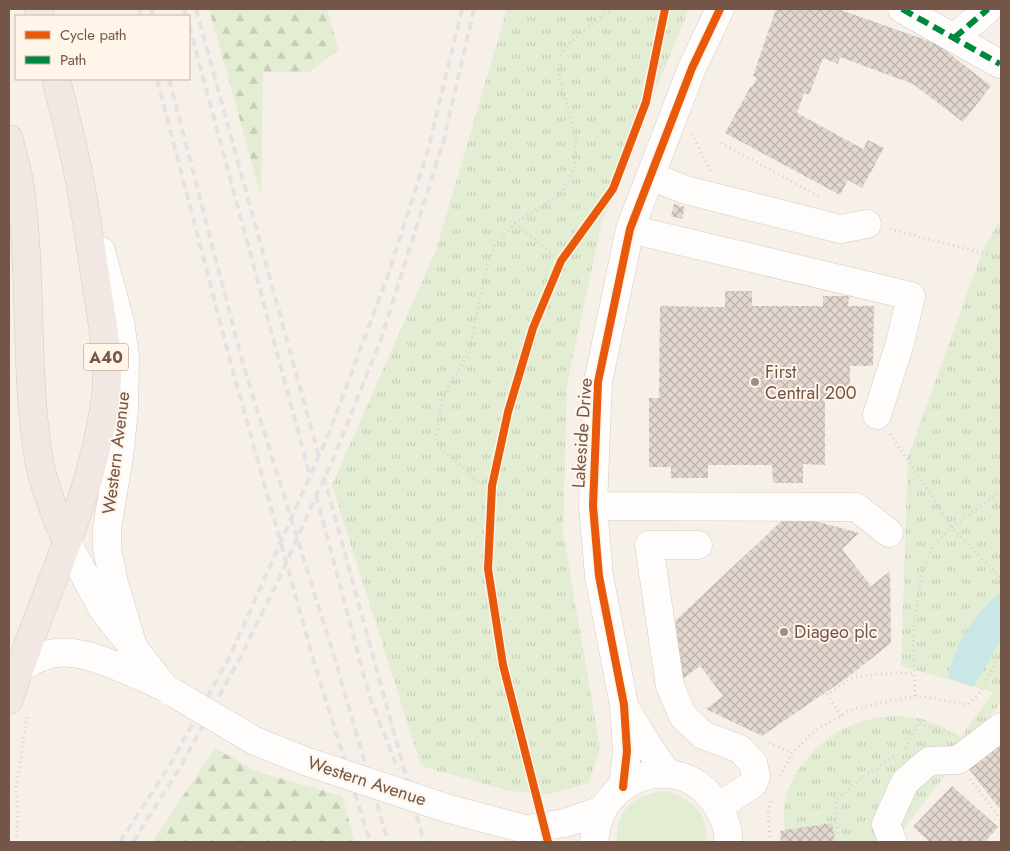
<svg xmlns="http://www.w3.org/2000/svg" width="1010" height="851" font-family="Jost,sans-serif">
<style>
.green{fill:#e3edd3}
.forest{fill:url(#forest-firs)}
.park{fill:url(#park-tufts)}
.water{fill:#cae6e7}
.building{fill:url(#building-cross-hatch)}
.lines{fill:none;stroke-linecap:round;stroke-linejoin:round}
.minor-casing{stroke:#d5ccc6;stroke-width:29}
.highway-casing{stroke:#d5cbc5;stroke-width:29}
.path{stroke:#dad0cc;stroke-width:3;stroke-dasharray:1 4;stroke-linecap:butt}
.minor{stroke:#fefdfc;stroke-width:28}
.highway{stroke:#f1e7e3;stroke-width:28}
.rail{stroke:#e4e2e4;stroke-width:4;stroke-dasharray:8 5;stroke-linecap:butt}
.minor-bridge-casing{stroke:#d5ccc6;stroke-width:29;stroke-linecap:butt}
.minor-bridge{stroke:#fefdfc;stroke-width:28}
.quiet{stroke:#00873e;stroke-width:6;stroke-dasharray:12 6;stroke-linecap:butt}
.cycleway-casing{stroke:#fff5e9;stroke-width:11}
.cycleway{stroke:#e8590c;stroke-width:8}
.poi-dot{fill:#a28c81;stroke:#fff5e9;stroke-width:2}
.labels{text-anchor:middle;stroke-width:4;stroke-linejoin:round;paint-order:stroke}
.shield{fill:#fff5e9;stroke:#9e8679;stroke-width:1}
.shield-label{font-size:16px;font-weight:bold;fill:#745649}
.poi-label{font-size:18px;fill:#745649;stroke:#fff5e9;text-anchor:start}
.street-label{font-size:18px;fill:#745649;stroke:#fff5e9}
</style>
<defs>
<pattern id="forest-firs" width="22" height="20" patternUnits="userSpaceOnUse" patternTransform="scale(1.25)"><rect width="22" height="20" fill="#e3edd3"/><path d="M5 1l3.5 6h-7zM16 11l3.5 6h-7z" fill="#c6cdb7"/></pattern>
<pattern id="park-tufts" width="24" height="20" patternUnits="userSpaceOnUse" patternTransform="scale(1.25)"><rect width="24" height="20" fill="#e3edd3"/><path d="M3 7l-1-3M5 7V3M7 7l1-3M15 17l-1-3M17 17v-4M19 17l1-3" fill="none" stroke="#c6cdb7"/></pattern>
<pattern id="building-cross-hatch" width="8" height="8" patternUnits="userSpaceOnUse" patternTransform="scale(1.25)"><rect width="8" height="8" fill="#e3d8d0"/><path d="M0 0l8 8M0 8l8-8" fill="none" stroke="#bdb2ab"/></pattern>
</defs>
<rect width="100%" height="100%" fill="#f6f0e9"/>
<path class="green" d="M664,791C689,797 711,814 706,842H617C614,811 635,794 664,791Z"/>
<path class="forest" d="M209,9H327L339,50L309,72H263L261,196Z
M215,748L255,771L342,796L355,842H152Z"/>
<path class="park" d="M507,9H689L602,221L567,384L563,532L600,748L589,783L550,794L510,791L421,766L332,485L436,250Z
M1001,219V702L894,842H786C785,826 781,809 787,793C791,780 798,770 806,760C834,724 878,710 922,719C935,722 949,731 961,737L993,692L901,666L908,457L984,247Z"/>
<path class="water" d="M1001,592V640L973,687L948,678C956,640 973,616 1001,592Z"/>
<path class="building" d="M776,9H838L937,44L991,86L963,122L913,84L840,57L838,64L823,58L809,95L804,93L797,113L863,149L868,140L884,148L862,188L848,180L840,195L725,133L751,86L752,87L757,78L753,76Z
M674,204L685,207L682,219L671,216Z
M725,291H752V306H823V296H849L848,306H874L873,366H850V398H825V465L803,464V483H773L772,465H708V478H671V467H649V398H659L660,306L725,307Z
M789,514L859,533L842,549L871,586L890,571L891,643L848,677L762,736L706,709L723,696L700,666L683,679L675,621Z
M1001,738V806L999,808L966,765Z
M952,786L998,827L985,842H930L913,827Z
M832,823L835,842H781L780,831Z"/>
<g class="lines">
<defs>
<path id="minor" d="M902,9L1000,64
M954,38L988,9
M650,176L686,190L840,229L867,224
M630,229L911,296L900,343L877,415
M101,251L120,322L125,356L124,409L119,457L107,528V548L114,583L134,650
M593,506L856,507L889,533
M67,542L102,608L164,687
M698,545H649L670,686L683,716L703,735L740,749L753,763L756,777L753,784L718,807
M19,669C31,661 43,654 57,653C87,649 132,673 160,685
M627,711L647,744L666,772
M623,787L627,751L624,705L599,576L593,506L598,382L630,229L692,68L720,9
M525,829L565,823L602,810
M594,842C596,827 599,812 610,799C642,761 700,766 721,813C726,822 729,831 728,842
M893,842L886,824L905,782L929,761L958,760L1001,727"/>
<path id="highway" d="M38,9L40,16
M9,139C12,155 18,171 20,187C32,274 25,362 37,448C41,480 54,513 67,542
M9,700C40,601 90,507 105,402C111,363 102,322 96,282C90,244 85,205 77,167C71,137 63,108 56,79"/>
</defs>
<use href="#minor" class="minor-casing"/>
<use href="#highway" class="highway-casing"/>
<path class="path" d="M652,73L668,62
M692,134L710,171
M721,143L822,198
M515,223L561,261
M890,229L1001,258
M890,434L952,527L1001,579
M492,486L479,483L436,443L441,403L453,378L469,353L485,273L495,245L515,223L561,194L575,167L576,138L559,77L560,55L571,41L613,9
M915,696L913,634L920,581L933,545L952,527L1001,491
M841,716L827,694L854,677L893,673H914
M769,743L792,753
M905,748L918,723L954,734
M780,776L792,753L816,730L853,709L915,696L934,698L968,705L980,692L1001,651
M970,779L1001,820
M834,835L838,834L836,820V799L863,777L896,755
M16,842L18,812L16,789L27,716
M770,842L768,810L771,801"/>
<use href="#minor" class="minor"/>
<use href="#highway" class="highway"/>
<path class="rail" d="M139,9L141,16
M151,9L153,16
M184,9L186,16
M196,9L319,457
M189,25L310,476
M157,79L232,368L314,662L370,842
M169,79L243,364L334,656L388,842
M324,477L424,842
M316,495L369,695L398,770
M120,842L171,763L231,654L329,433L387,278L428,150L462,9
M133,842L179,769L239,660L276,585L336,452L381,339L443,143L474,9"/>
<defs>
<path id="minor-bridge" d="M172,692L255,741L305,761L449,809L525,829"/>
</defs>
<use href="#minor-bridge" class="minor-bridge-casing"/>
<use href="#minor-bridge" class="minor-bridge"/>
<path class="quiet" d="M902,9L1000,64
M954,38L988,9"/>
<defs>
<path id="cycleway" d="M623,787L627,751L624,705L599,576L593,506L598,382L630,229L692,68L720,9
M548,842L503,665L488,569L492,486L508,412L533,328L561,261L613,189L646,102L665,9"/>
</defs>
<use href="#cycleway" class="cycleway-casing"/>
<use href="#cycleway" class="cycleway"/>
</g>
<g class="poi-dot">
<circle cx="755" cy="382" r="5"/>
<circle cx="784" cy="632" r="5"/>
</g>
<g class="labels">
<rect class="shield" x="83.5" y="343.5" width="45" height="27" rx="4"/>
<g class="shield-label">
<text x="106" y="363">A40</text>
</g>
<g class="poi-label">
<text x="765" y="378">First<tspan x="765" dy="21">Central 200</tspan></text>
<text x="794" y="638">Diageo plc</text>
</g>
<g class="street-label">
<text transform="translate(582 433) rotate(-86)" y="6">Lakeside Drive</text>
<text transform="translate(116 453) rotate(-83)" y="6">Western Avenue</text>
<text transform="translate(367 781) rotate(18)" y="6">Western Avenue</text>
</g>
</g>
<rect width="1010" height="851" fill="none" stroke="#745649" stroke-width="20"/>
<rect x="15" y="15" width="175" height="65" fill="#fff5e9" stroke="#c7b5a9"/>
<rect x="25" y="31" width="25" height="8" fill="#e8590c" stroke="#c7b5a9"/>
<text x="60" y="40" font-size="15" fill="#745649">Cycle path</text>
<rect x="25" y="56" width="25" height="8" fill="#00873e" stroke="#c7b5a9"/>
<text x="60" y="65" font-size="15" fill="#745649">Path</text>
</svg>
